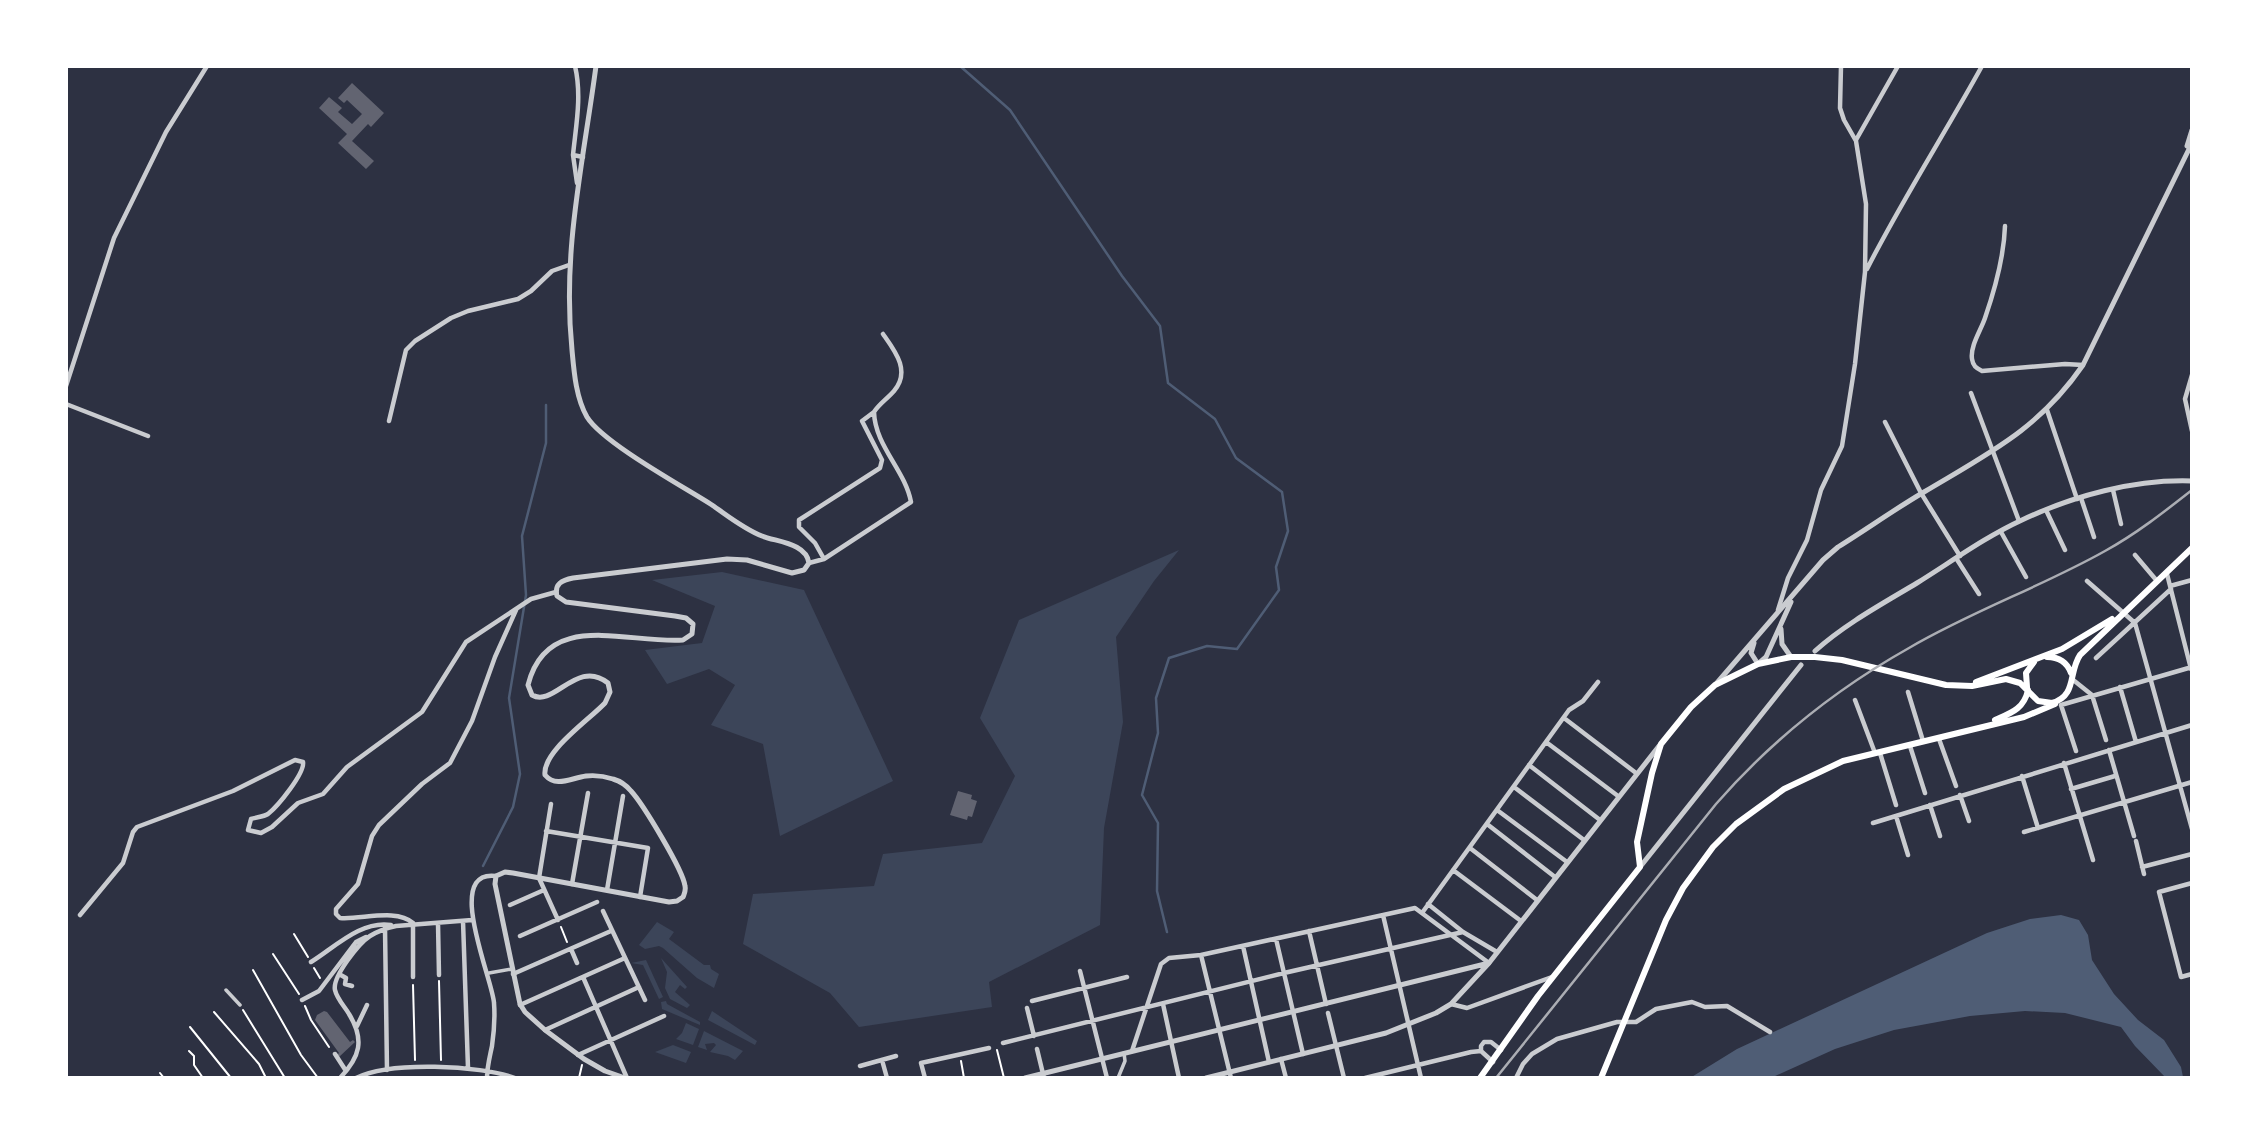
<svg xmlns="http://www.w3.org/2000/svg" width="2258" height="1144" font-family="'Source Sans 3',sans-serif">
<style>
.green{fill:#3c4559}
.water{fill:#4f5d75}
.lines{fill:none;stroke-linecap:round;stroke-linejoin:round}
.stream{stroke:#4f5d75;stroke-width:2.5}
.building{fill:#626471}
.path{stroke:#fff;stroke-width:2}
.pedestrian{stroke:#caccd0;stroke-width:3.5}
.minor{stroke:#caccd0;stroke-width:4.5}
.tertiary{stroke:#caccd0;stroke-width:5}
.secondary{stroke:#fff;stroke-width:6}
.rail{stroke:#abadb3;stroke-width:2.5}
</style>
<rect width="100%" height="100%" fill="#2d3142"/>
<path class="green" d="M1179,550L1154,581L1116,637L1123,722L1104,828L1100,925L989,982L992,1007L859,1027L830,993L743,944L753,894L874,886L883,854L982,843L1015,776L980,718L1019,620Z
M722,572L804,590L893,781L780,836L763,744L711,725L735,685L709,669L667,684L645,650L702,643L715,606L652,580Z
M657,922L674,932L669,939L704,965H710L711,969L719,974L714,988L697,978L663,948L659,946L645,949L639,945Z
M661,958L687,987L685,989L680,985L675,992L690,1005L687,1008L670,999L665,988L667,972Z
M646,960L663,997L659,999L643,965L631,963Z
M666,1001L667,1004L700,1022V1025L662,1009L661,1002Z
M712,1011L757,1041L755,1045L708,1020Z
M686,1023L699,1029L693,1045L676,1039L682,1033Z
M704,1031L743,1051L735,1060L728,1056L710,1052L716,1045L714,1043L705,1044L707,1050L698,1047Z
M673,1045L691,1052L686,1063L655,1052Z"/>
<path class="water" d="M2061,915L2079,920L2088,935L2092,960L2114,994L2138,1020L2164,1040L2181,1067L2183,1077H2165L2135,1046L2121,1027L2065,1013L2025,1011L1970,1016L1894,1030L1835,1049L1773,1077L1690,1078L1737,1049L1987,933L2030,919Z"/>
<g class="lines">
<path class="stream" d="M960,66L1010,110L1122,276L1160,326L1168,383L1215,419L1236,458L1282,492L1288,531L1276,567L1279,590L1237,649L1207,646L1169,658L1156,698L1158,733L1142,795L1158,823L1157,891L1167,932
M483,866L513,807L520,774L509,698L526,595L522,536L546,443V405"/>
</g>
<path class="building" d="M352,83L384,113L371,127L368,124L352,141L374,161L366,169L338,143L347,134L319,108L329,97L342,108L338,112L352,124L362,114L347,100L344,103L338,98Z
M958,791L972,795L971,799L977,801L972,817L968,816L967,820L950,815Z
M324,1011L327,1012L350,1042L353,1040L355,1042L339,1057L337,1055L339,1053L315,1020L317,1015Z"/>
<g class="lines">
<path class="path" d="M561,927L567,942
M294,934L308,957
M273,954L299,994
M314,968L320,978
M253,970L301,1055L318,1078
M439,981L441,1060
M413,985L415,1060
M305,1006L311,1020L329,1047
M243,1010L285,1078
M214,1012L259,1064L266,1078
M190,1027L231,1078
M997,1050L1004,1078
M189,1051L194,1056V1065L203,1078
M961,1061L964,1078
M160,1073L164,1078
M579,1078L582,1065"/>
<path class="pedestrian" d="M489,973L512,969
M226,990L240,1005
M1118,1078L1125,1061L1124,1053"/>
<path class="minor" d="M575,66C582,96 576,125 573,155L583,157
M1856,140L1898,66
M573,155L577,183
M2005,226C2004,257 1995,289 1985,318C1981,330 1970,346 1972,359C1973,366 1976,368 1982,371L2065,364L2083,365
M1867,269C1902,200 1944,135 1982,66
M2192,375L2185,399L2192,431
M66,386L114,238L166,132L207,66
M1971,393L2019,521
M66,404L148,436
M2047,410L2077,499
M389,421L406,350L415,341L451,318L468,311L518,299L531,291L552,271L569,265
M1885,422L1921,493L1960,556
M2113,490L2121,524
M2081,498L2094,537
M2046,510L2065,550
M2001,532L2026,577
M2135,555L2157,581
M1956,558L1979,594
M824,559L815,543L799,527V520L880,468L882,460L862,421L874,412
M809,563L824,559L911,502C905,470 875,446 874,412C879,404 887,399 894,391C911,371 895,351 883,334
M2167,574L2191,669
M2087,581L2135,623
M2170,586L2192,580
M1778,610L1788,578L1807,540L1821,490L1842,446L1855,364L1865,272L1866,204L1856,141L1844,120L1840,108L1841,66
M2135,623L2192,829
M2096,658L2171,589
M2072,679L2092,695L2106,740
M2120,687L2136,742
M1908,692L1923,741
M1855,700L1875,753
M2061,705L2192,667
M2061,705L2076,751
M1564,718L1636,773
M1939,739L1956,786
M1546,742L1618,796
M1910,746L1925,793
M2109,750L2134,836
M1880,753L1896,805
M2064,763L2093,860
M1529,765L1600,820
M2022,776L2038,828
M1514,787L1584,840
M2071,789L2115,776
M1960,795L1969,821
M551,804L539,878L558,920
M1930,805L1940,836
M1497,810L1567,862
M1896,816L1908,855
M1873,823L2192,725
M1487,824L1555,877
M546,831L648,848L640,897
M2024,832L2192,782
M2136,841L2144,874
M1470,848L1537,900
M2142,867L2192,854
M1453,870L1521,921
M2192,883L2159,892L2181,977L2192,974
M572,884L588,793
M607,890L623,796
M1428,904L1463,932L1497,952
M510,905L544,890
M603,911L645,1000
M1422,913L1569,710L1583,701L1598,682
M80,915L123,863L133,832L137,827L233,791L295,760L303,762C305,773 278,806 268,814C263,817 257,817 251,819L248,830L261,833L272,827L298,803L323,794L347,767L422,712L466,642L531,599L556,592
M1383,915L1421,1078
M463,921L468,1068
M413,923C396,908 361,920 340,918L336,914V909L358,884L372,836L379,825L422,784L450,763L472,721L495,657L516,610
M413,923V977
M438,923L439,975
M385,928L387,1070
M1309,931L1326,1004
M520,936L597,902
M1276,939L1303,1054
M1243,946L1269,1062
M571,949L577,963
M1201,955L1231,1078
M311,962C334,948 361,920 391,925
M1080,971L1107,1078
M339,974L346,978L345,984L352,986
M513,974L611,931
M583,977L627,1078
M302,1000L319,991L356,942L366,937
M1032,1001L1127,977
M1163,1004L1179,1078
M1451,1004L1467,1008L1552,977
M520,1005L625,958
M1027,1008L1034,1036
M1328,1013L1344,1078
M357,1026L367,1005
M545,1030L639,987
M1003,1043L1284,973L1463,932
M1037,1049L1044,1078
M1132,1051L1161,964L1169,958L1201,955L1415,908L1489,963
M1481,1051V1046L1484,1042H1491L1501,1050
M335,1054L346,1071
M578,1055L664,1016
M1281,1059L1286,1078
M882,1060L887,1078
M860,1066L896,1056
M340,1078C360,1057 365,1040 349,1014C345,1007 337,999 335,990C332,977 359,943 370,936C378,931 387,928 396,926L472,920
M356,1078C390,1061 479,1065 515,1078
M487,1078C487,1067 490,1056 492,1046C494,1032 495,1016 494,1003C493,980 443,869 496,876
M925,1078L921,1063L989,1048
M1365,1078L1471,1052L1481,1051L1493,1062
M1516,1078L1523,1064L1532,1054L1557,1039L1617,1022H1636L1656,1009L1692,1002L1705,1007L1727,1006L1770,1032"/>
<path class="tertiary" d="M596,66C583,164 562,251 572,350C574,372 576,398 587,417C603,443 684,487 712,505C728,516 744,529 762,536C777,542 806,543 809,563L804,570L792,573L747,560L727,559L573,578C562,580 554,584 557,596L566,602L675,616L686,618L693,624L692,634L683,640C627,644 547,609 528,685L532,695C554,708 577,658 608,683L610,692L605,703C589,720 542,752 545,775C556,788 571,778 586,776C595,775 604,776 613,779C620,781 626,785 631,791C643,804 683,870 685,886C686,891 685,892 683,897L677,901L669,902L513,873L505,872L496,876L495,884L520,1004L525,1012L545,1030L584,1059L605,1071L625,1078
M2187,146L2192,130
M1781,629L1782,644L1791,657
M1754,643L1751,653L1758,664L1766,657L1791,602
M1815,651C1845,624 1882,604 1917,583C1951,562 1985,537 2022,520C2073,496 2134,479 2192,481
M1716,684L1823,560L1838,547C1867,529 1895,509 1924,492C1989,453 2039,429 2083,365L2192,143
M1640,867L1801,665
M1025,1078L1489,963
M1206,1078L1386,1033L1436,1013L1451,1004L1489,963L1659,746"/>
<path class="secondary" d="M2047,657C2059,657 2067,662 2071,673
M1976,682L2062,649L2112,619
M2027,687L2026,673L2034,662
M1995,720C2011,713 2024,709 2028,690
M1480,1078L1538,996L1640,867L1637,842L1652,773L1661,744L1691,707L1715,685L1758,664L1791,657H1815L1842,660L1946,685L1972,686L2006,679L2020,683L2038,701L2052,703C2077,696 2068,673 2080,655L2192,548
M1601,1078L1666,920L1683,888L1713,847L1736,824L1784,789L1843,761L2024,717L2055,704"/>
<path class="rail" d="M1496,1078L1716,804C1771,741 1836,689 1909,648C1972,611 2041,587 2105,551C2136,534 2164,512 2192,490"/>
</g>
<rect width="2258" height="1144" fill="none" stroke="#ffffff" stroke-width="136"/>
</svg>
